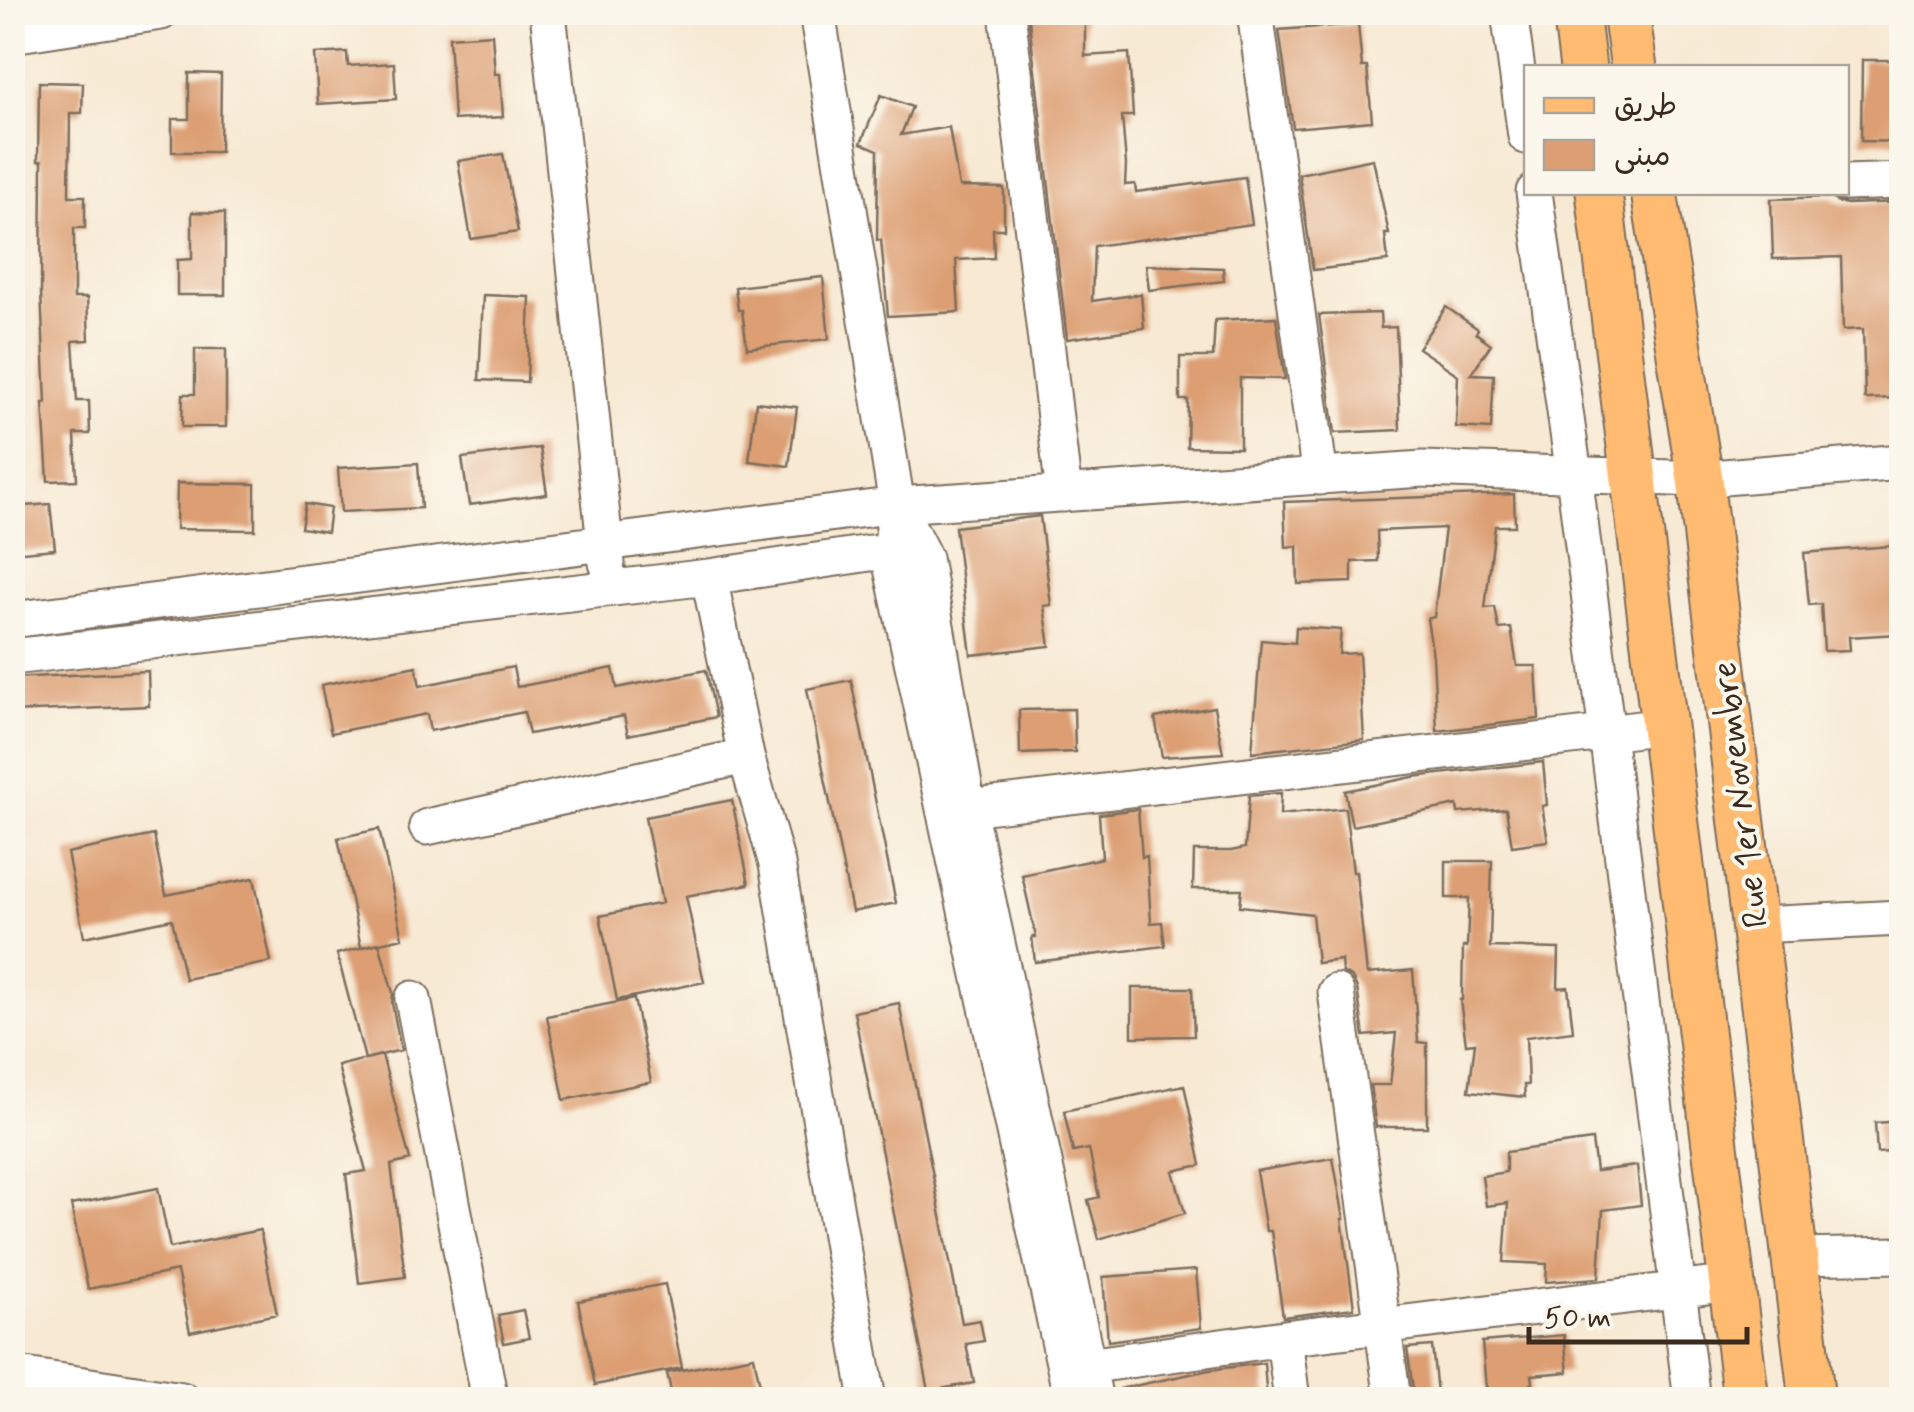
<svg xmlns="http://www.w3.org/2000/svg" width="1914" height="1412" font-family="Mynerve,'Playpen Sans Arabic',sans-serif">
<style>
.building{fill:#dc9e72}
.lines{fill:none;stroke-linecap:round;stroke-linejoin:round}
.minor-casing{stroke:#7d6d5d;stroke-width:39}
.major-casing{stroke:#7d6d5d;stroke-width:49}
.minor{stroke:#fff;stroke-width:35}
.major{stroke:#ffbb71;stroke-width:45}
.labels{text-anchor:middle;stroke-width:8;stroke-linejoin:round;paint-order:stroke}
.street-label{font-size:35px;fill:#3b2a1e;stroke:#fbf7ec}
</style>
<rect width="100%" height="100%" fill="#fbf7ec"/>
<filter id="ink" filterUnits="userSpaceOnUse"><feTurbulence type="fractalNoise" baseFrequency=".01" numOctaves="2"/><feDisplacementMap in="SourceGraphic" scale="20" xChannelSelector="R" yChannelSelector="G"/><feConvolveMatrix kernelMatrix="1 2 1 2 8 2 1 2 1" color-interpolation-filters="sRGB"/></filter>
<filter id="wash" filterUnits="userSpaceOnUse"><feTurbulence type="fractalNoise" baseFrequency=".0048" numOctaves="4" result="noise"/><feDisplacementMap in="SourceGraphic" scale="40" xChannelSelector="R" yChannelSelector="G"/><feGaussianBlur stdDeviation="2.25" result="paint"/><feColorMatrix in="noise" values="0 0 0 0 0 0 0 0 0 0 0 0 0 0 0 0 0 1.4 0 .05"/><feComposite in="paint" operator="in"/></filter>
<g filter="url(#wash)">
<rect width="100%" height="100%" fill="#f7e9d3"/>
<g id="blocks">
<path class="building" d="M1028,12H1085V56L1129,53L1133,116H1122L1126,164L1125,185L1135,184L1136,192L1245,177L1252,224L1094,246L1092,301L1141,294L1144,328L1067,339Z
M1358,24L1362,67H1367L1372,121L1293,128L1279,30Z
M492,34L495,74H500L503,117L454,120L449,37Z
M347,52L348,66L394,63L396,99L318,104L315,54Z
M1862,60H1902V142L1861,141Z
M189,73L221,74L220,152H172V119H189Z
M39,82L83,83L82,113H70L69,196H85V228H74V298H87L89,340L73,341L77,401H89L90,434H75L77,480L48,481L43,403H46L41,292L42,161H38Z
M881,95L912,107L901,135L949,127L959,187L1004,188V229H993L994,258L956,260L959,312L888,316L881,240H877L878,150L861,143Z
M503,154L518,232L471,239L458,161Z
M1373,159L1389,234H1385L1388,261L1313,270L1299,174Z
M1831,197L1837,202L1847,204L1902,202V398L1865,399L1863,329L1843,330L1841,257L1773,259L1771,199Z
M192,212L225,213V295H177V260L192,259Z
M1146,265L1223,268L1224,281L1149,290Z
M823,277L829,339L747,348L742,310H738L735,287Z
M483,295L530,297L527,382L479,380Z
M1446,307L1478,329L1476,333L1491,344L1471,374L1494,375L1491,429L1456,427L1458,375L1418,348Z
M1380,313L1381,328L1396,327L1400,430L1335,433L1319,315Z
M1276,317L1285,379L1240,378V448L1187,447L1188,400H1180V357H1213L1215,320Z
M195,349H226V427H182L183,394H195Z
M756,402L797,407L789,466L749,461Z
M540,448L547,494L469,505L462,458Z
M418,463L421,508L341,512L338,468Z
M177,483L255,484V530L176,529Z
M1514,494L1515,526H1495L1485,608L1495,607L1499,629L1511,628L1517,666H1536L1539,719L1437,731L1433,656L1427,619L1434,617L1445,528L1377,531L1378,561L1352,562V582L1298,584L1297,546L1286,547L1284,502Z
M50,504L55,549L12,553V507Z
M305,504L330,508L327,532L301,528Z
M1040,516L1051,605L1044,606L1050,646L971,655L955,527Z
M1902,545V596L1896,597L1898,634L1849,637L1850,650L1824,651L1821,604L1809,605L1804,553Z
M1296,627L1341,630L1339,654L1359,653L1364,740L1252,752L1261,640L1295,643Z
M416,666L420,686L513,667L517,687L613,668L617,688L706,670L716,717L628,735L624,716L529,734L524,712L430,731L427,714L331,733L321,685Z
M148,671L149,706L12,712V678Z
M851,680L896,903L852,912L807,689Z
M1214,707L1223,753L1162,757L1155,718Z
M1074,709L1075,752L1020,754L1019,710Z
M1543,762L1547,805L1542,806L1548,841L1512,846L1506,809L1458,813L1457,805L1352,826L1345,791L1413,777Z
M1281,793L1280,815L1345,808L1353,872H1356L1367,974L1413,970L1418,1042L1427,1043V1127H1376L1370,1085H1390L1396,1033L1364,1036L1357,988L1352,978L1342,972L1341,960L1317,963L1312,914L1240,906L1242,889H1193L1194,851H1231L1245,848L1249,796Z
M732,800L749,884L686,896L704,982L617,1000L600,916L662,903L645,817Z
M1138,809L1142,857L1147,856L1151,923L1162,922L1165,946L1035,962L1032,937H1036L1022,875L1102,858L1099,814Z
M379,829L403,938L361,947L338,838Z
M154,835L166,895L254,878L271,962L185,979L172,919L84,937L67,853Z
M1446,861H1492L1490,947L1559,949L1558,988L1568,987L1573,1031L1526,1037L1528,1085H1524L1525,1097L1469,1091L1475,1043L1466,1044L1460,1000H1462L1463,947H1467L1469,898H1446Z
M379,943L393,993L392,1003L401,1050L365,1059L337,954Z
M1132,988H1192L1194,1036L1132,1037Z
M634,999L651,1082L564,1100L547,1016Z
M899,1003L962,1323L980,1320L984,1341L966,1344L974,1383L929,1391L854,1012Z
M382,1055L410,1160L391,1165L405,1277L359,1283L346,1174L366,1171L338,1066Z
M1184,1085L1201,1165L1173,1171L1185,1213L1099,1239L1088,1200L1099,1197L1089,1149L1073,1152L1064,1111Z
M1902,1121V1151L1877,1153L1875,1123Z
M1592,1140L1596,1171L1637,1166L1641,1205L1603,1210L1599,1278L1546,1282L1547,1264L1504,1262L1508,1203L1486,1206L1482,1176L1506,1172V1152Z
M1333,1158L1344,1219H1342L1354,1308L1283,1317L1271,1231H1266L1256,1171Z
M158,1188L170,1248L260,1230L277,1314L190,1332L177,1271L88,1289L71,1205Z
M1196,1270L1201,1328L1108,1341L1103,1277Z
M665,1284L682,1368L595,1385L578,1301Z
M523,1310L529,1338L504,1343L498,1315Z
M1564,1335L1568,1372L1532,1375L1533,1383L1530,1384L1531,1400H1489L1488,1387L1486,1388L1482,1342Z
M1432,1346L1437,1393L1414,1396L1407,1348Z
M754,1356L763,1400H673L667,1373Z
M1264,1363L1267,1400H1121L1120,1389L1209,1370Z"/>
</g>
</g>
<g filter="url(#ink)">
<use href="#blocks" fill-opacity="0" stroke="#7d6d5d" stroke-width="2.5"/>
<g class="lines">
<defs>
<path id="minor" d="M548,12L607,563
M817,12L897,505
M1007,12L1064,494
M1255,12L1320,477
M1509,12L1526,136
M12,35L161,12
M1846,183L1902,181
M1534,192L1574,475L1692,1400
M709,577L746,756L777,864L868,1400
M12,620L897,505L1423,469L1700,479L1902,462
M12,657L709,577L870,553H915
M968,808L1665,726
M427,827L746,756
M1755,925L1902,918
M1336,992L1393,1400
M413,999L490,1400
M1795,1257L1902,1255
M1284,1338L1292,1400
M1087,1366L1284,1338L1732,1283
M12,1374L182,1400
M1072,1400L890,559L897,505L924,558L968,808L1095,1400"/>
<path id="major" d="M1576,12L1583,68
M1626,12L1634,68
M1599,192L1746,1400
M1654,192L1700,479L1812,1400"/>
</defs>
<use href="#minor" class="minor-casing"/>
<use href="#major" class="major-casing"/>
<use href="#minor" class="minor"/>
<use href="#major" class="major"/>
</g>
</g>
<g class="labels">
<g class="street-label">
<text transform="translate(1739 795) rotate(-97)" y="12">Rue 1er Novembre</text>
</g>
</g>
<rect width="1914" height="1412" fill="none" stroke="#fbf7ec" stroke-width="50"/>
<rect x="1524" y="65" width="325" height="130" fill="#fbf7ec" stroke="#aea59a" stroke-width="2.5"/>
<rect x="1544" y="98" width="50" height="15" fill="#ffbb71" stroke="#aea59a" stroke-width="2.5"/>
<text x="1614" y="115" font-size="30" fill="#3b2a1e">طريق</text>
<rect x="1544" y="140" width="50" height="30" fill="#dc9e72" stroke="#aea59a" stroke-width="2.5"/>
<text x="1614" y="165" font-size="30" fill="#3b2a1e">مبنى</text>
<path d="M1529 1327v15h218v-15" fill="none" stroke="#3b2a1e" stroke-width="5"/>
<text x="1544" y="1327" font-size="30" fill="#3b2a1e" stroke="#fbf7ec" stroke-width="8" paint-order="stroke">50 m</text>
</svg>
